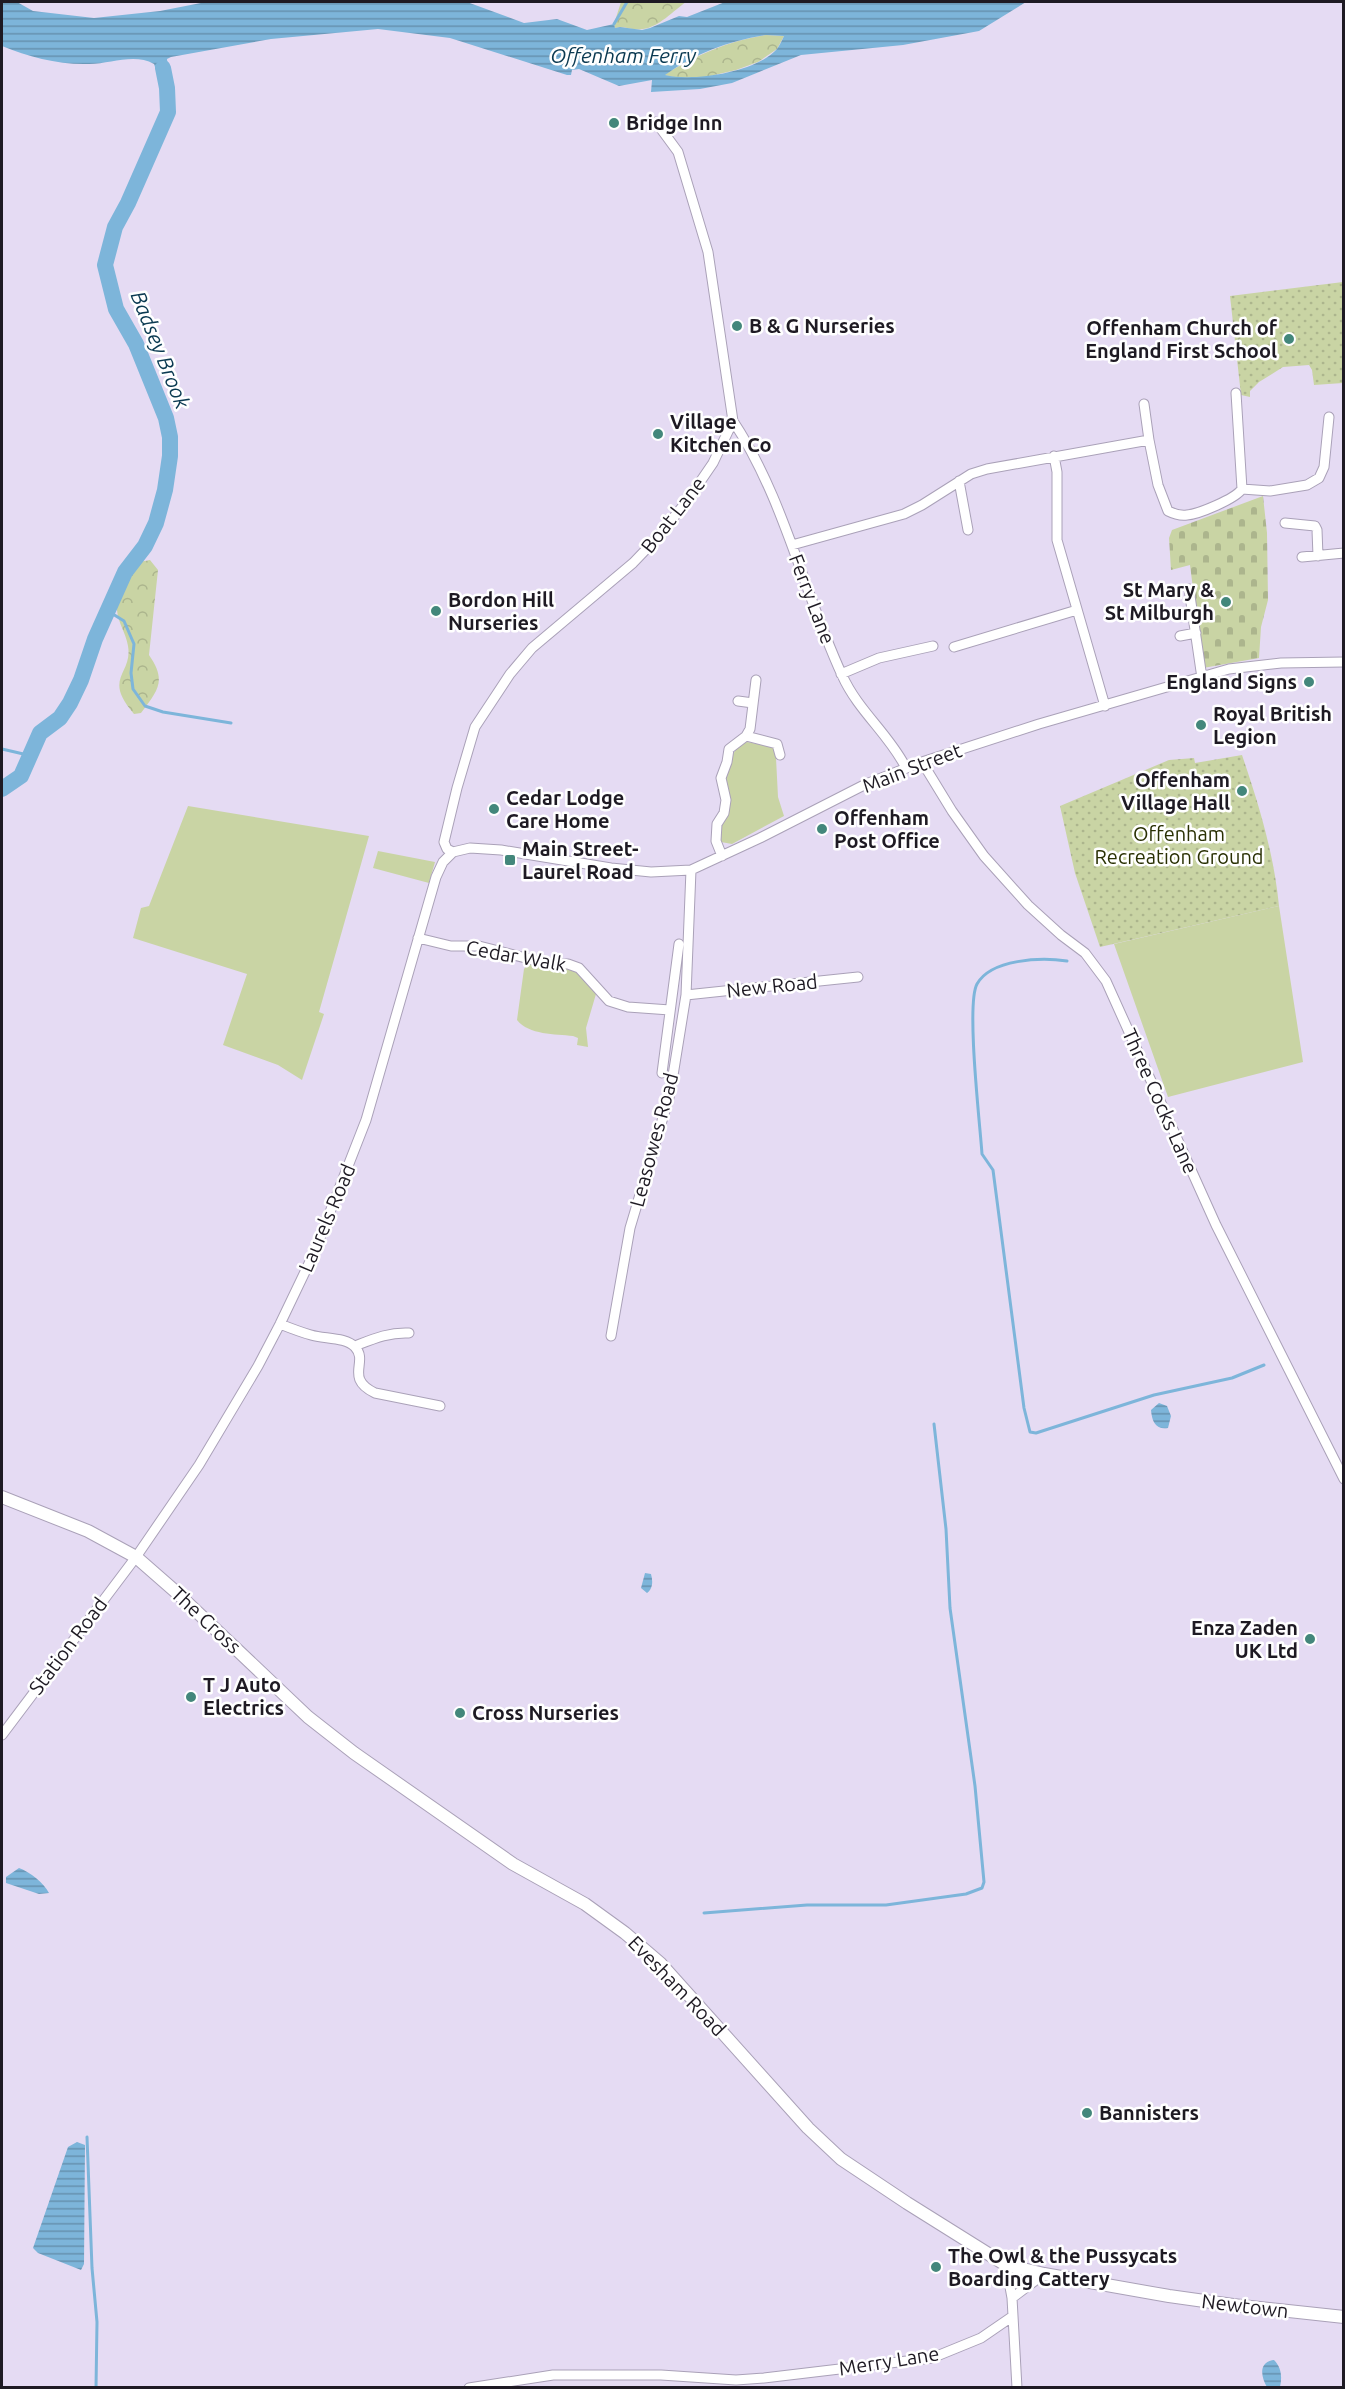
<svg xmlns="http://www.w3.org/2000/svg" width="1345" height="2389" font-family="Ubuntu,sans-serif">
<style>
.green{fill:#c9d4a4}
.forest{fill:url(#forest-crowns)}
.cemetery{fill:url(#cemetery-stones)}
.park{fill:url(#park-dots)}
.water{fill:url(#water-rules);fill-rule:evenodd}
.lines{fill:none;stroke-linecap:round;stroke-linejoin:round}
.stream{stroke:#7db5da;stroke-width:3}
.river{stroke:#7db5da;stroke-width:16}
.minor-casing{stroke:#aaa1b8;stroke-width:11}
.major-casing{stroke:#aaa1b8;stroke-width:14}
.minor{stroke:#fff;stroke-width:9}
.major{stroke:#fff;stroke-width:12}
.poi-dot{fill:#43877b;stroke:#fff;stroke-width:2}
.labels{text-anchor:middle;stroke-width:5;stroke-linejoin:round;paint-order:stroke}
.poi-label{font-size:20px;font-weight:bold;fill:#1e1a23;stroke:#fff;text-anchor:start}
.street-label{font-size:20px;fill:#1e1a23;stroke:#fff}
.park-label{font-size:20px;fill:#293003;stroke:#fff}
.water-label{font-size:21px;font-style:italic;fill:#0a3951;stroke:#fff}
</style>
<defs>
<pattern id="forest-crowns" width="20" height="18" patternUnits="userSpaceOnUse" patternTransform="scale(1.5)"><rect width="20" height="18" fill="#c9d4a4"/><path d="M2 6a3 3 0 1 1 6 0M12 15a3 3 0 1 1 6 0" fill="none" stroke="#acb58d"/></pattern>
<pattern id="cemetery-stones" width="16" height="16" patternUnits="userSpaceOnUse" patternTransform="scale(1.5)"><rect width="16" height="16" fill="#c9d4a4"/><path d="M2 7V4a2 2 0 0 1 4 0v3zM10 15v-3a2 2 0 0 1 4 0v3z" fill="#acb58d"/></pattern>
<pattern id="park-dots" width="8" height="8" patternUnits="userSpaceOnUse" patternTransform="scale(1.5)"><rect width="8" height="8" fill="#c9d4a4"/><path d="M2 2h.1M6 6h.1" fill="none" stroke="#acb58d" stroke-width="1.8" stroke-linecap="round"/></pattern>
<pattern id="water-rules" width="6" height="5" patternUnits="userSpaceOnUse" patternTransform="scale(1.5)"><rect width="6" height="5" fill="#7db5da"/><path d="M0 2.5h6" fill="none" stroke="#6692b0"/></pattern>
</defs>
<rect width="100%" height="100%" fill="#e5dbf3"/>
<path class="green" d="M747,742L773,747L778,757L776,758L778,797L784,816L732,844L721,842L720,840C722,816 720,749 747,742Z
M188,806L369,836L319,1012L324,1014L302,1080L278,1065L223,1045L247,974L133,938L141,908L149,906Z
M378,851L435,862L429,883L373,868Z
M1279,906L1303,1062L1168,1097L1114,944Z
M528,964L566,967L578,972L596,994L586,1028L588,1047L577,1045L578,1038L573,1036C555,1034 529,1035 517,1020L524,969Z"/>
<path class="forest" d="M621,2H686C673,11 659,27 643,29C633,31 624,25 615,28L614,24Z
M766,35L784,36L777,49L758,62L736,70L706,77L684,79L664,75C697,55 728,41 766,35Z
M150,560L158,570L149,655C167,681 158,690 141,713L134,714C102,677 133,675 128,646C126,633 118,623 117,610C116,597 127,573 137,564C140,561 146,561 150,560Z"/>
<path class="cemetery" d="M1263,496L1267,533L1268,600L1261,627L1259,658L1203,668L1190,565L1171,570L1169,538L1172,530Z"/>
<path class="park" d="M1343,282V383L1314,385L1312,370L1309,365L1283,367L1259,382L1250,391V397L1241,395L1230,296Z
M1242,755C1259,805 1274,854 1279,906L1100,947L1075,873L1060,806L1169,760L1194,758L1195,763Z"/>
<path class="water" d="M2,2H17L33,11L94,18L160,11L206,2H467L524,23L557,19L587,30L614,24L615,28L620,27L642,30L650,28L679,16L687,17L725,2H1026L979,31L903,45L801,55L732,83L700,89L651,92L652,80L619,86L579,69L572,70L571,75H567L450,38L378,29L271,39L171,57L167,59L169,79L167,88L160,82L154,64C134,53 111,64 89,64C59,65 29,57 2,46ZM766,35L784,36C782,40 780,45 777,49C757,72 694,82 665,75C696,53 729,41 766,35Z
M1159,1403L1167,1406L1171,1416L1168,1428C1155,1430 1152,1421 1151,1410Z
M645,1573L651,1574C653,1581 653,1589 647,1593L641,1588Z
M19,1868C30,1872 44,1883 49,1893L39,1894L6,1883V1877Z
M77,2142L85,2145L84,2264L81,2270L38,2253L33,2248L68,2147Z
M1274,2360C1282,2368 1282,2378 1280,2387H1267C1261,2377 1258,2362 1274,2360Z"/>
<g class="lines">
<path class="stream" d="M614,24L627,2
M108,611L124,621L134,644L131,673L133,689L145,706L163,712L231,723
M2,749L32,756
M1067,961C1041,957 991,959 977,984C966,1004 980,1124 982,1154L993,1170L1024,1408L1030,1432L1036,1433L1154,1395L1232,1378L1264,1365
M704,1913L807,1905H886L966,1894L982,1888L984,1882L975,1786L950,1608L946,1529L934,1424
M87,2137L92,2268L97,2322L96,2388"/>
<path class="river" d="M2,789L21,776L40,733L60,718L70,703L81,680L95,639L125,572L145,546L156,523L165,490L170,456V437L166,418L136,344L116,309L105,265L115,227L128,203L168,112L167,88L163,68"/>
<defs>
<path id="minor" d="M1144,404L1149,440
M733,421C784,498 803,591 842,675C858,711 889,734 906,768
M1054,456L1057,472V540L1105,706
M959,481L968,530
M1242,489L1270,491L1307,485L1319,478L1324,467L1329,417
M1285,523L1315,526L1317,530L1318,556
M792,545L904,514L922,505L971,474L987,469L1149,440L1158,485L1168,511C1174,514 1180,516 1187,515C1199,514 1235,499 1242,489L1236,393
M1302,557L1344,553
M1189,589L1202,678
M1180,636L1196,633
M954,647L1077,610
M841,674L879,658L933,646
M738,701L753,703
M746,736L777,744L780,755
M922,762L952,811L984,856L1028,905L1061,935L1085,953L1106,981L1216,1225L1344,1479
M453,852L447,849L444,842L457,788L475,727L510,674L532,648L633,563L656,539L687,501L713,463L733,421L708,252L678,152L656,122
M722,856L716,841L717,824L724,813L726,800L721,778L727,762L729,749L746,736L750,729L756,680
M418,938L451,946H479L545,963L568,964L579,968L609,1001L628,1007L670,1010
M686,995L858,977
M662,1073L679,944
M280,1324C290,1328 300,1332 311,1335C324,1339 346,1337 355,1347C369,1362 344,1378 375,1393L440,1406
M611,1336L630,1228L670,1094L686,995L691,870
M355,1346C373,1339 389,1332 409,1333
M2,1735L136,1557L199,1465L258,1366L280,1324L314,1253L366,1120L436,877L443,862L453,852L470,848L501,850L611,868L651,872L691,870L760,838L866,784L922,762L1039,724L1229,669L1281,663L1344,662
M1006,2265L1012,2298
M469,2388L553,2375H661L736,2380L764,2378L932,2358L981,2338L1013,2316
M1017,2388L1012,2298L1044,2274"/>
<path id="major" d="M2,1497L88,1531L136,1557L176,1592L308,1717L354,1753L513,1864L585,1904L625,1933L660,1963L808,2128L841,2159L907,2203L1006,2265L1044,2274L1169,2296L1233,2305L1344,2317"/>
</defs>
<use href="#minor" class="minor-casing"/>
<use href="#major" class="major-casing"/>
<use href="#minor" class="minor"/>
<use href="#major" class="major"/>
</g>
<g class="poi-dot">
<circle cx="614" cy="123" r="6"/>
<circle cx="737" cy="326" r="6"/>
<circle cx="1289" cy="339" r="6"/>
<circle cx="658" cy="434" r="6"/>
<circle cx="1226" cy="602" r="6"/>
<circle cx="436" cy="611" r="6"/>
<circle cx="1309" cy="682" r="6"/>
<circle cx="1201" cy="725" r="6"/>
<circle cx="1242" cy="791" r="6"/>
<circle cx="494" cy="809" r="6"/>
<circle cx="822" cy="829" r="6"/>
<rect x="504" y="854" width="12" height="12" rx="3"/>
<circle cx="1310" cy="1639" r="6"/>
<circle cx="191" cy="1697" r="6"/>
<circle cx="460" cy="1713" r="6"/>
<circle cx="1087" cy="2113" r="6"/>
<circle cx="936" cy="2267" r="6"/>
</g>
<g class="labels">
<g class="poi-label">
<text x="626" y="130">Bridge Inn</text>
<text x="749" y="333">B &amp; G Nurseries</text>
<text x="1277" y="335" text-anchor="end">Offenham Church of<tspan x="1277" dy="23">England First School</tspan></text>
<text x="670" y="429">Village<tspan x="670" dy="23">Kitchen Co</tspan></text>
<text x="1214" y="597" text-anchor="end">St Mary &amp;<tspan x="1214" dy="23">St Milburgh</tspan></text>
<text x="448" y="607">Bordon Hill<tspan x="448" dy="23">Nurseries</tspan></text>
<text x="1297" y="689" text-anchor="end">England Signs</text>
<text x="1213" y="721">Royal British<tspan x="1213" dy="23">Legion</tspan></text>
<text x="1230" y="787" text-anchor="end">Offenham<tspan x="1230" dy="23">Village Hall</tspan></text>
<text x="506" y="805">Cedar Lodge<tspan x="506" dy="23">Care Home</tspan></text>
<text x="834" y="825">Offenham<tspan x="834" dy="23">Post Office</tspan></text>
<text x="522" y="856">Main Street-<tspan x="522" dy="23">Laurel Road</tspan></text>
<text x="1298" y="1635" text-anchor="end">Enza Zaden<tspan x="1298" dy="23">UK Ltd</tspan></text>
<text x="203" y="1692">T J Auto<tspan x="203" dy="23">Electrics</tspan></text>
<text x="472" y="1720">Cross Nurseries</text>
<text x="1099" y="2120">Bannisters</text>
<text x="948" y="2263">The Owl &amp; the Pussycats<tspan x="948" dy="23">Boarding Cattery</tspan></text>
</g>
<g class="street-label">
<text transform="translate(673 515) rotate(-52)" y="7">Boat Lane</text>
<text transform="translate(812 599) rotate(69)" y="7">Ferry Lane</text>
<text transform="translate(912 768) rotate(-21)" y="7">Main Street</text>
<text transform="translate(516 956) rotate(10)" y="7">Cedar Walk</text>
<text transform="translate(772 986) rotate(-6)" y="7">New Road</text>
<text transform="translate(1160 1101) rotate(66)" y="7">Three Cocks Lane</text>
<text transform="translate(654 1140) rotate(-75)" y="7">Leasowes Road</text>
<text transform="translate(327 1218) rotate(-67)" y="7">Laurels Road</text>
<text transform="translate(206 1620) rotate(43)" y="7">The Cross</text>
<text transform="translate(68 1646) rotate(-53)" y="7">Station Road</text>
<text transform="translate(677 1986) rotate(46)" y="7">Evesham Road</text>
<text transform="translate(1245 2306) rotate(7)" y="7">Newtown</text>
<text transform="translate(889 2361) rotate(-9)" y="7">Merry Lane</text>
</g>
<g class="park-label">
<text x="1179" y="841">Offenham<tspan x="1179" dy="23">Recreation Ground</tspan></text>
</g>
<g class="water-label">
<text x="623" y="63">Offenham Ferry</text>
<text transform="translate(160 350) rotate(68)" y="7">Badsey Brook</text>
</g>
</g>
<rect width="1345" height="2389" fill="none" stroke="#1e1a23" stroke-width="6"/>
</svg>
